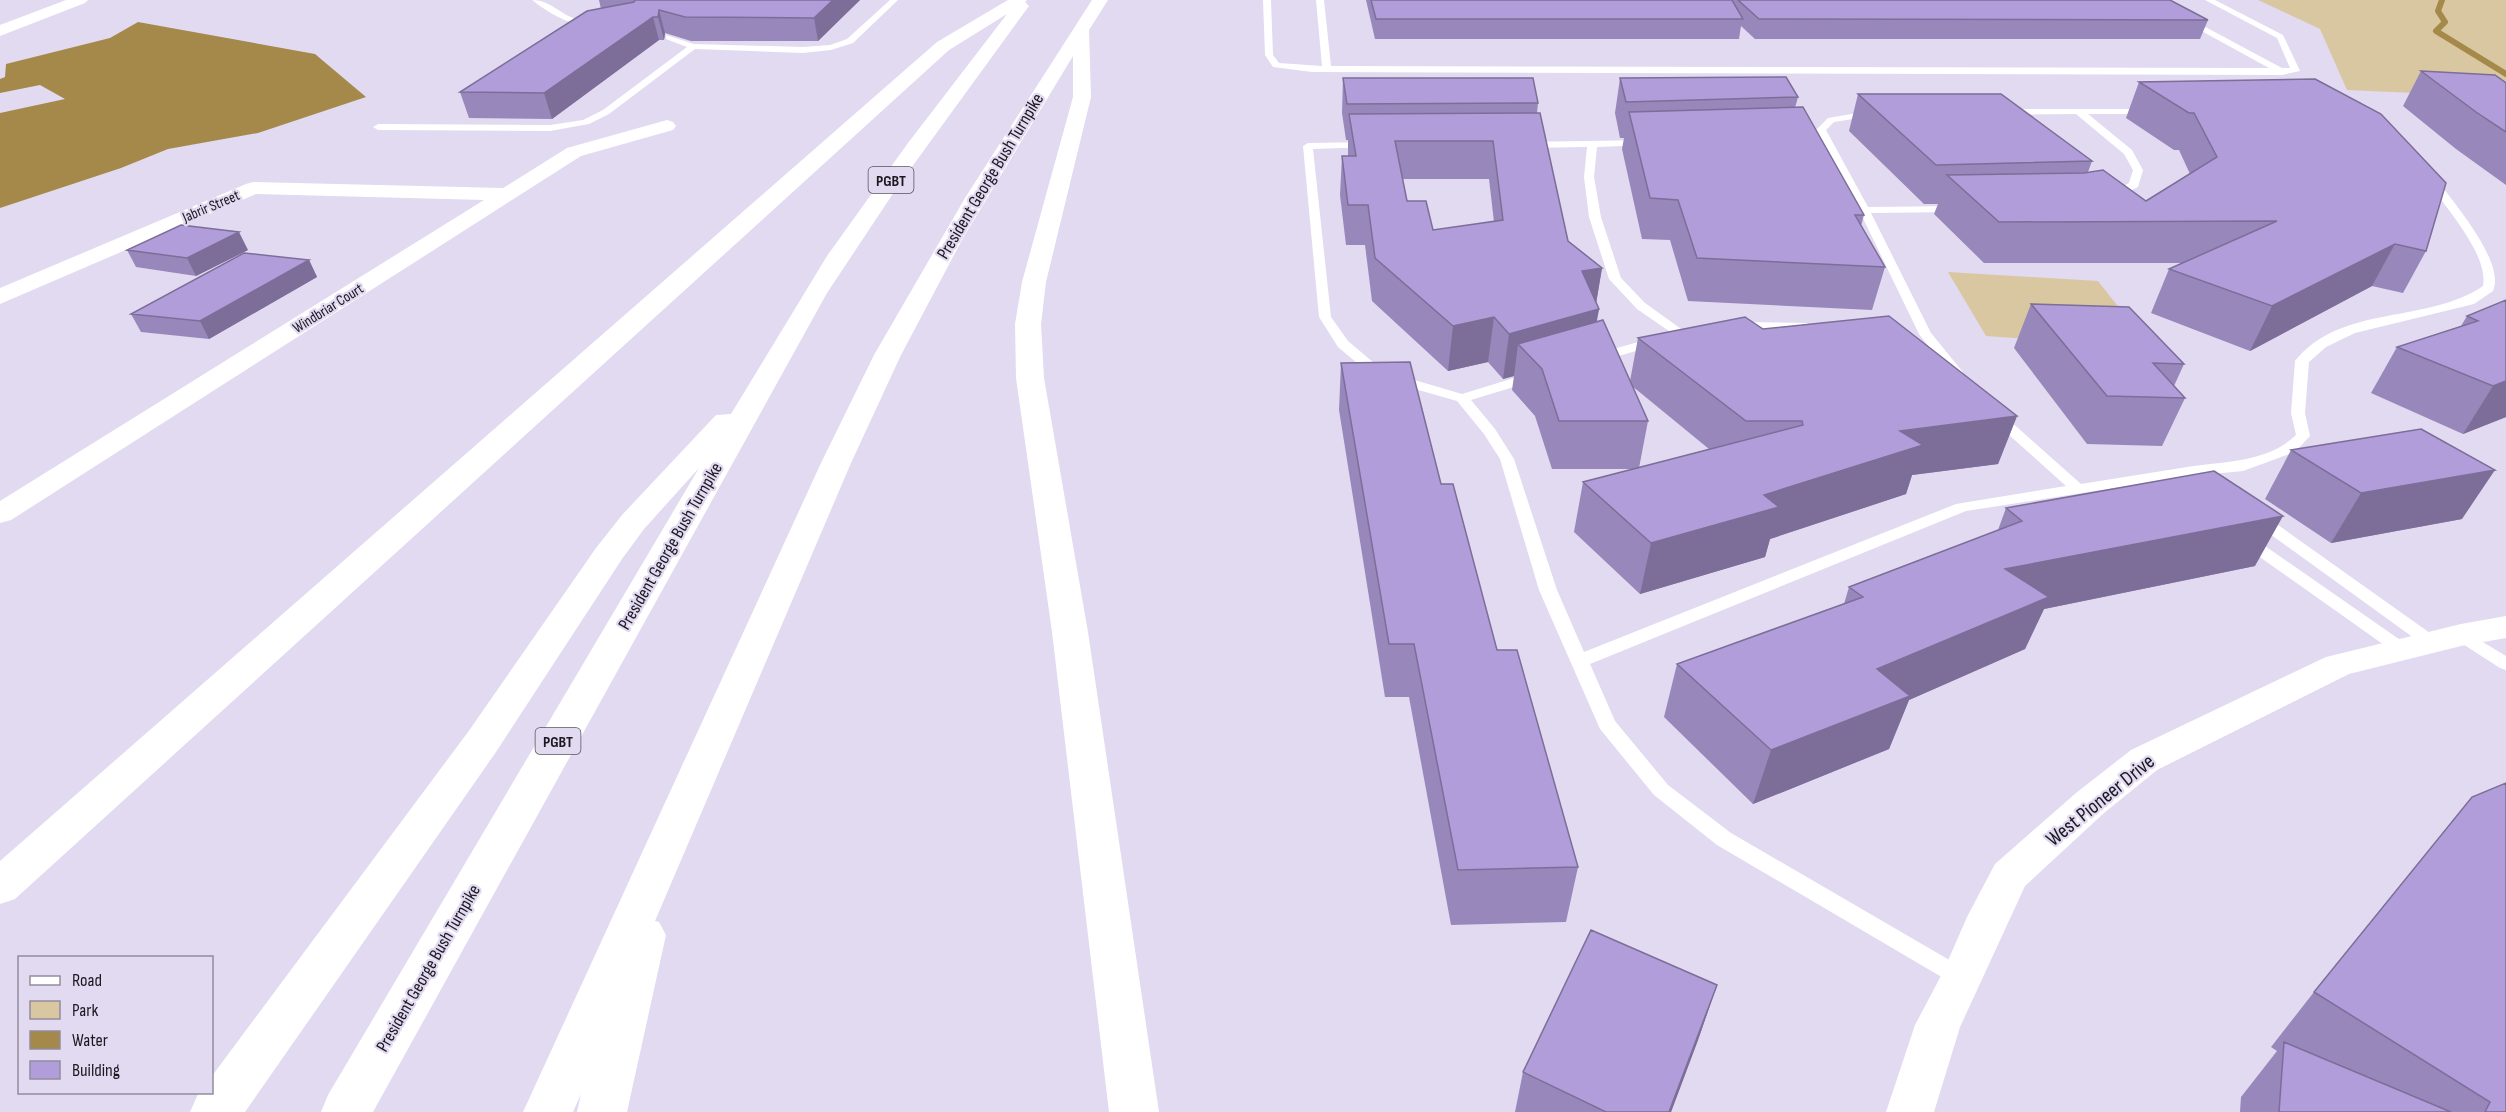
<svg xmlns="http://www.w3.org/2000/svg" width="2506" height="1112" font-family="'Sofia Sans Condensed',sans-serif">
<style>
.green{fill:#d8c7a0}
.water{fill:#a4894b}
.lines{fill:none;stroke-linecap:round;stroke-linejoin:round}
.stream{stroke:#a4894b;stroke-width:6}
.service{fill:#fff;fill-rule:evenodd}
.minor{fill:#fff;fill-rule:evenodd}
.tertiary{fill:#fff;fill-rule:evenodd}
.motorway{fill:#fff;fill-rule:evenodd}
.wall{fill:#9887bb;fill-rule:evenodd}
.shaded-wall{fill:#7c6e98}
.building{fill:#b19dd9;stroke:#7c6e98;stroke-width:1.5;fill-rule:evenodd}
.labels{text-anchor:middle;stroke-width:4.5;stroke-linejoin:round;paint-order:stroke}
.far-street-label{font-size:15px;fill:#1b1820;stroke:#e1daf1}
.shield{fill:#e1daf1;stroke:#56525f;stroke-width:1.5}
.shield-label{font-size:16px;font-weight:bold;fill:#1b1820}
.street-label{font-size:18px;fill:#1b1820;stroke:#e1daf1}
.near-street-label{font-size:21px;fill:#1b1820;stroke:#e1daf1}
</style>
<rect width="100%" height="100%" fill="#e1daf1"/>
<path class="green" d="M2258,0H2506V91L2416,93L2347,90L2320,29Z
M1948,272L2098,281L2150,347L1986,336Z"/>
<path class="water" d="M138,22L315,54L366,97L258,133L168,149L121,168L0,208V113L65,99L40,85L0,93V79L5,77L6,64L110,38Z"/>
<g class="lines">
<path class="stream" d="M2442,0L2438,11L2445,22L2436,31L2506,74"/>
<path class="service" d="M532,0C550,0 560,14 576,19C584,21 592,18 599,22C580,33 547,12 532,0Z
M890,0H898L853,43L831,50L803,53L695,49L609,114L589,124L550,131L378,130L373,127L378,124L550,125L583,120L603,110L687,47L666,39V35L694,44L803,47L830,45L847,39Z
M1263,0H1271L1273,55L1279,63L1322,66L1316,0H1324L1331,66L2269,68L2145,0H2155L2282,68H2290L2277,38L2205,0H2215L2283,35L2300,71L2282,75L1312,72L1273,67L1265,55Z
M2154,109V113L2151,114H2088L2132,150L2143,170L2138,187L2110,201L2105,198L2106,196L2129,183L2133,170L2124,154L2076,114L2003,115L1998,112L2003,109Z
M1875,110L1878,111V115L1834,122L1826,130L1868,207L1956,206L1961,209L1956,212L1871,213L1931,333L1962,371L1964,374L1962,377H1952L1919,334L1859,210L1816,130L1828,118Z
M1645,140L1648,141V145L1597,147L1594,177L1601,217L1621,278L1645,303L1684,331L1685,334L1679,338L1637,309L1609,279L1589,217L1584,177L1587,147L1524,148L1519,145L1524,142Z
M1369,142L1374,145L1373,147L1313,149L1331,317L1348,341L1374,363L1411,379L1462,394L1530,373H1540L1542,376L1540,379L1471,400L1495,429L1514,459L1557,590L1584,652L1956,504L2066,486L1990,418L1988,415L1990,412H2000L2081,484C2116,478 2152,473 2187,467C2224,461 2267,463 2296,435L2291,413L2295,361C2340,304 2428,324 2483,286C2489,254 2444,206 2426,179L2427,177H2435C2452,201 2506,262 2493,291L2474,304L2355,333L2326,347L2309,362L2305,413L2310,436L2295,452L2243,471L2192,476L1966,511L1590,664L1615,721L1668,785L1731,833L1970,972L1974,979L1970,986L1962,989L1717,845L1654,795L1600,729L1539,590L1500,459L1484,434L1457,401L1401,385L1364,369L1338,347L1319,317L1303,146L1308,143Z
M1737,322L1807,323L1813,327L1807,331L1732,329L1731,326Z
M1656,337L1663,341L1661,344L1597,362L1590,358L1592,355Z
M2258,513L2264,515L2437,638L2440,642L2437,646H2425L2252,521L2250,518Z
M2246,535L2252,537L2406,644L2409,648L2406,652H2394L2240,543L2238,540Z
M2461,629L2506,656V670L2500,668L2455,639L2452,635L2455,631Z"/>
<path class="minor" d="M667,120L673,122L676,126L673,130L581,156L11,520L0,523V501L484,200L256,194L0,304V288L246,184L253,182L503,188L567,148Z
M2506,616V638L2461,646L2349,674L2157,770L2104,813L2025,886L1960,1027L1934,1112H1886L1915,1025L1943,972L1967,917L1995,864L2076,793L2131,750L2326,657L2461,624Z"/>
<path class="tertiary" d="M66,0H88L85,3L0,36V25Z"/>
<path class="motorway" d="M1008,0H1027L1025,2L1029,6L898,186L827,293L373,1112H321L328,1095L699,468L644,529L622,559L496,752L245,1112H190L199,1092H212V1076L468,732L596,548L622,515L716,415L731,414L827,256L908,143L1007,14L949,50L15,899L0,904V861L937,42Z
M1092,0H1108L1089,30L1091,97L1046,282L1041,324L1044,378L1088,632L1159,1112H1109L1052,632L1016,378L1015,324L1022,282L1073,97V56L963,238L901,355L851,463L655,921L659,922L666,935L627,1112H577L581,1094L573,1112H523L821,463L874,355L965,198Z"/>
</g>
<path class="wall" d="M599,0H860L818,41H691L665,33L664,40H659L552,119L469,118L460,92L601,9Z
M1366,0H2170L2208,20L2200,39H1755L1741,26L1739,39H1375Z
M2421,71L2506,83V185L2456,149L2403,106Z
M1343,78L1538,103L1537,113L1568,241L1602,268L1596,303L1599,309L1596,322L1630,381L1638,338L1763,329L2017,416L1998,464L1912,475L1906,494L1770,539L1765,557L1640,594L1574,532L1583,482L1633,469H1552L1535,416L1512,390L1514,376L1503,379L1488,362L1448,371L1372,301L1365,245H1346L1340,195L1342,156H1348V140H1346L1342,113ZM1402,179H1489L1494,222L1433,230L1407,201ZM1633,387L1637,390L1709,449L1639,468L1648,421Z
M1620,78L1798,97L1795,108L1864,215L1861,226L1885,267L1872,310L1688,301L1670,240L1642,239L1622,149L1624,138H1620L1615,113Z
M2315,79L2426,251L2403,293L2372,286L2250,351L2151,313L2169,269L2184,263H1984L1934,214L1938,204H1924L1849,131L1858,94L2092,161L2088,172L2146,201L2190,174L2179,150H2174L2126,118L2139,82Z
M127,250H248L196,276L136,267Z
M309,260L317,277L209,339L141,332L131,314Z
M2506,300V417L2463,434L2371,393L2397,347L2461,326L2467,316Z
M2031,304L2184,364L2174,386L2185,398L2162,446L2087,444L2014,348Z
M1341,363L1441,484L1497,650L1578,867L1566,922L1451,925L1409,697H1385L1339,410Z
M2291,450L2462,519L2331,543L2265,499Z
M2006,508L2255,566L2044,609L2025,649L1909,700L1889,749L1753,804L1664,717L1677,664L1844,604L1849,587L1998,530Z
M2472,797L2506,1112H2240L2241,1097L2277,1051L2271,1047L2314,992Z
M1717,985L1698,1040L1671,1112H1515L1523,1072Z"/>
<path class="shaded-wall" d="M833,0H860L818,41L814,18Z
M659,10L665,33L664,40L658,17Z
M653,17L659,40L552,119L544,93Z
M239,232L248,250L196,276L187,258Z
M2395,244L2372,286L2250,351L2272,306Z
M309,260L317,277L209,339L200,321Z
M1602,268L1595,310L1599,309L1591,354L1518,344L1514,376L1503,379L1509,334L1582,271Z
M1494,317L1488,362L1448,371L1453,326Z
M2506,381V417L2463,434L2493,386Z
M2017,416L1998,464L1912,475L1906,494L1770,539L1765,557L1640,594L1651,543L1764,495L1900,431Z
M2495,470L2462,519L2331,543L2361,493Z
M2283,516L2255,566L2044,609L2025,649L1909,700L1889,749L1753,804L1771,750L1877,669L2005,569Z
M1717,985L1698,1040L1671,1112H1669Z"/>
<path class="building" d="M635,0H833L814,18L685,17L659,10L658,17H653L544,93L460,92L587,11L634,2Z
M1371,0H1732L1743,19H1376Z
M1738,0H2170L2208,20L1759,19Z
M2421,71L2495,75L2506,83V132L2476,112Z
M1786,77L1798,97L1626,102L1620,78Z
M1343,78H1533L1538,103L1347,104Z
M2315,79L2381,114L2446,183L2426,251L2395,244L2272,306L2169,269L2277,221L1999,222L1947,175L2084,173L2103,170L2146,201L2217,157L2194,113H2189L2139,82Z
M1858,94H2001L2092,161L1936,165Z
M1803,107L1864,215H1855L1885,267L1697,258L1678,200L1650,198L1629,112Z
M1540,113L1568,241L1602,268L1582,271L1599,309L1509,334L1494,317L1453,326L1375,258L1368,205H1348L1342,156H1356L1349,114ZM1395,141H1493L1503,220L1433,230L1426,201H1407Z
M181,225L239,232L187,258L127,250Z
M244,253L309,260L200,321L131,314Z
M2506,300V381L2493,386L2397,347L2478,321L2467,316Z
M2031,304L2129,307L2184,364L2153,363L2185,398L2107,396Z
M1889,316L2017,416L1900,431L1923,445L1764,495L1779,507L1651,543L1583,482L1803,425L1802,421H1746L1638,338L1745,317L1763,329Z
M1603,320L1648,421H1559L1542,369L1518,344Z
M1410,362L1441,484H1453L1497,650H1517L1578,867L1458,870L1414,644H1389L1341,363Z
M2421,429L2495,470L2361,493L2291,450Z
M2214,471L2283,516L2005,569L2049,597L1877,669L1910,696L1771,750L1677,664L1863,597L1849,587L2022,521L2006,508Z
M2506,783V1112H2485L2490,1102L2314,992L2472,797Z
M1591,930L1717,985L1669,1112H1606L1523,1072Z
M2284,1042L2451,1112H2279Z"/>
<g class="labels">
<g class="far-street-label">
<text transform="translate(211 206) rotate(-23)" y="5">Jabrir Street</text>
<text transform="translate(328 308) rotate(-32)" y="5">Windbriar Court</text>
</g>
<g class="shield">
<rect x="868.5" y="167" width="45" height="26" rx="4.5"/>
<rect x="535.5" y="728" width="45" height="26" rx="4.5"/>
</g>
<g class="shield-label">
<text x="891" y="186">PGBT</text>
<text x="558" y="747">PGBT</text>
</g>
<g class="street-label">
<text transform="translate(990 176) rotate(-59)" y="6">President George Bush Turnpike</text>
<text transform="translate(670 546) rotate(-60)" y="6">President George Bush Turnpike</text>
<text transform="translate(428 968) rotate(-60)" y="6">President George Bush Turnpike</text>
</g>
<g class="near-street-label">
<text transform="translate(2100 800) rotate(-39)" y="7">West Pioneer Drive</text>
</g>
</g>
<rect x="18" y="956" width="195" height="138" fill="#e1daf1" stroke="#928c9d" stroke-width="1.5"/>
<rect x="30" y="976" width="30" height="9" fill="#ffffff" stroke="#928c9d" stroke-width="1.5"/>
<text x="72" y="986" font-size="18" fill="#1b1820">Road</text>
<rect x="30" y="1001" width="30" height="18" fill="#d8c7a0" stroke="#928c9d" stroke-width="1.5"/>
<text x="72" y="1016" font-size="18" fill="#1b1820">Park</text>
<rect x="30" y="1031" width="30" height="18" fill="#a4894b" stroke="#928c9d" stroke-width="1.5"/>
<text x="72" y="1046" font-size="18" fill="#1b1820">Water</text>
<rect x="30" y="1061" width="30" height="18" fill="#b19dd9" stroke="#928c9d" stroke-width="1.5"/>
<text x="72" y="1076" font-size="18" fill="#1b1820">Building</text>
</svg>
